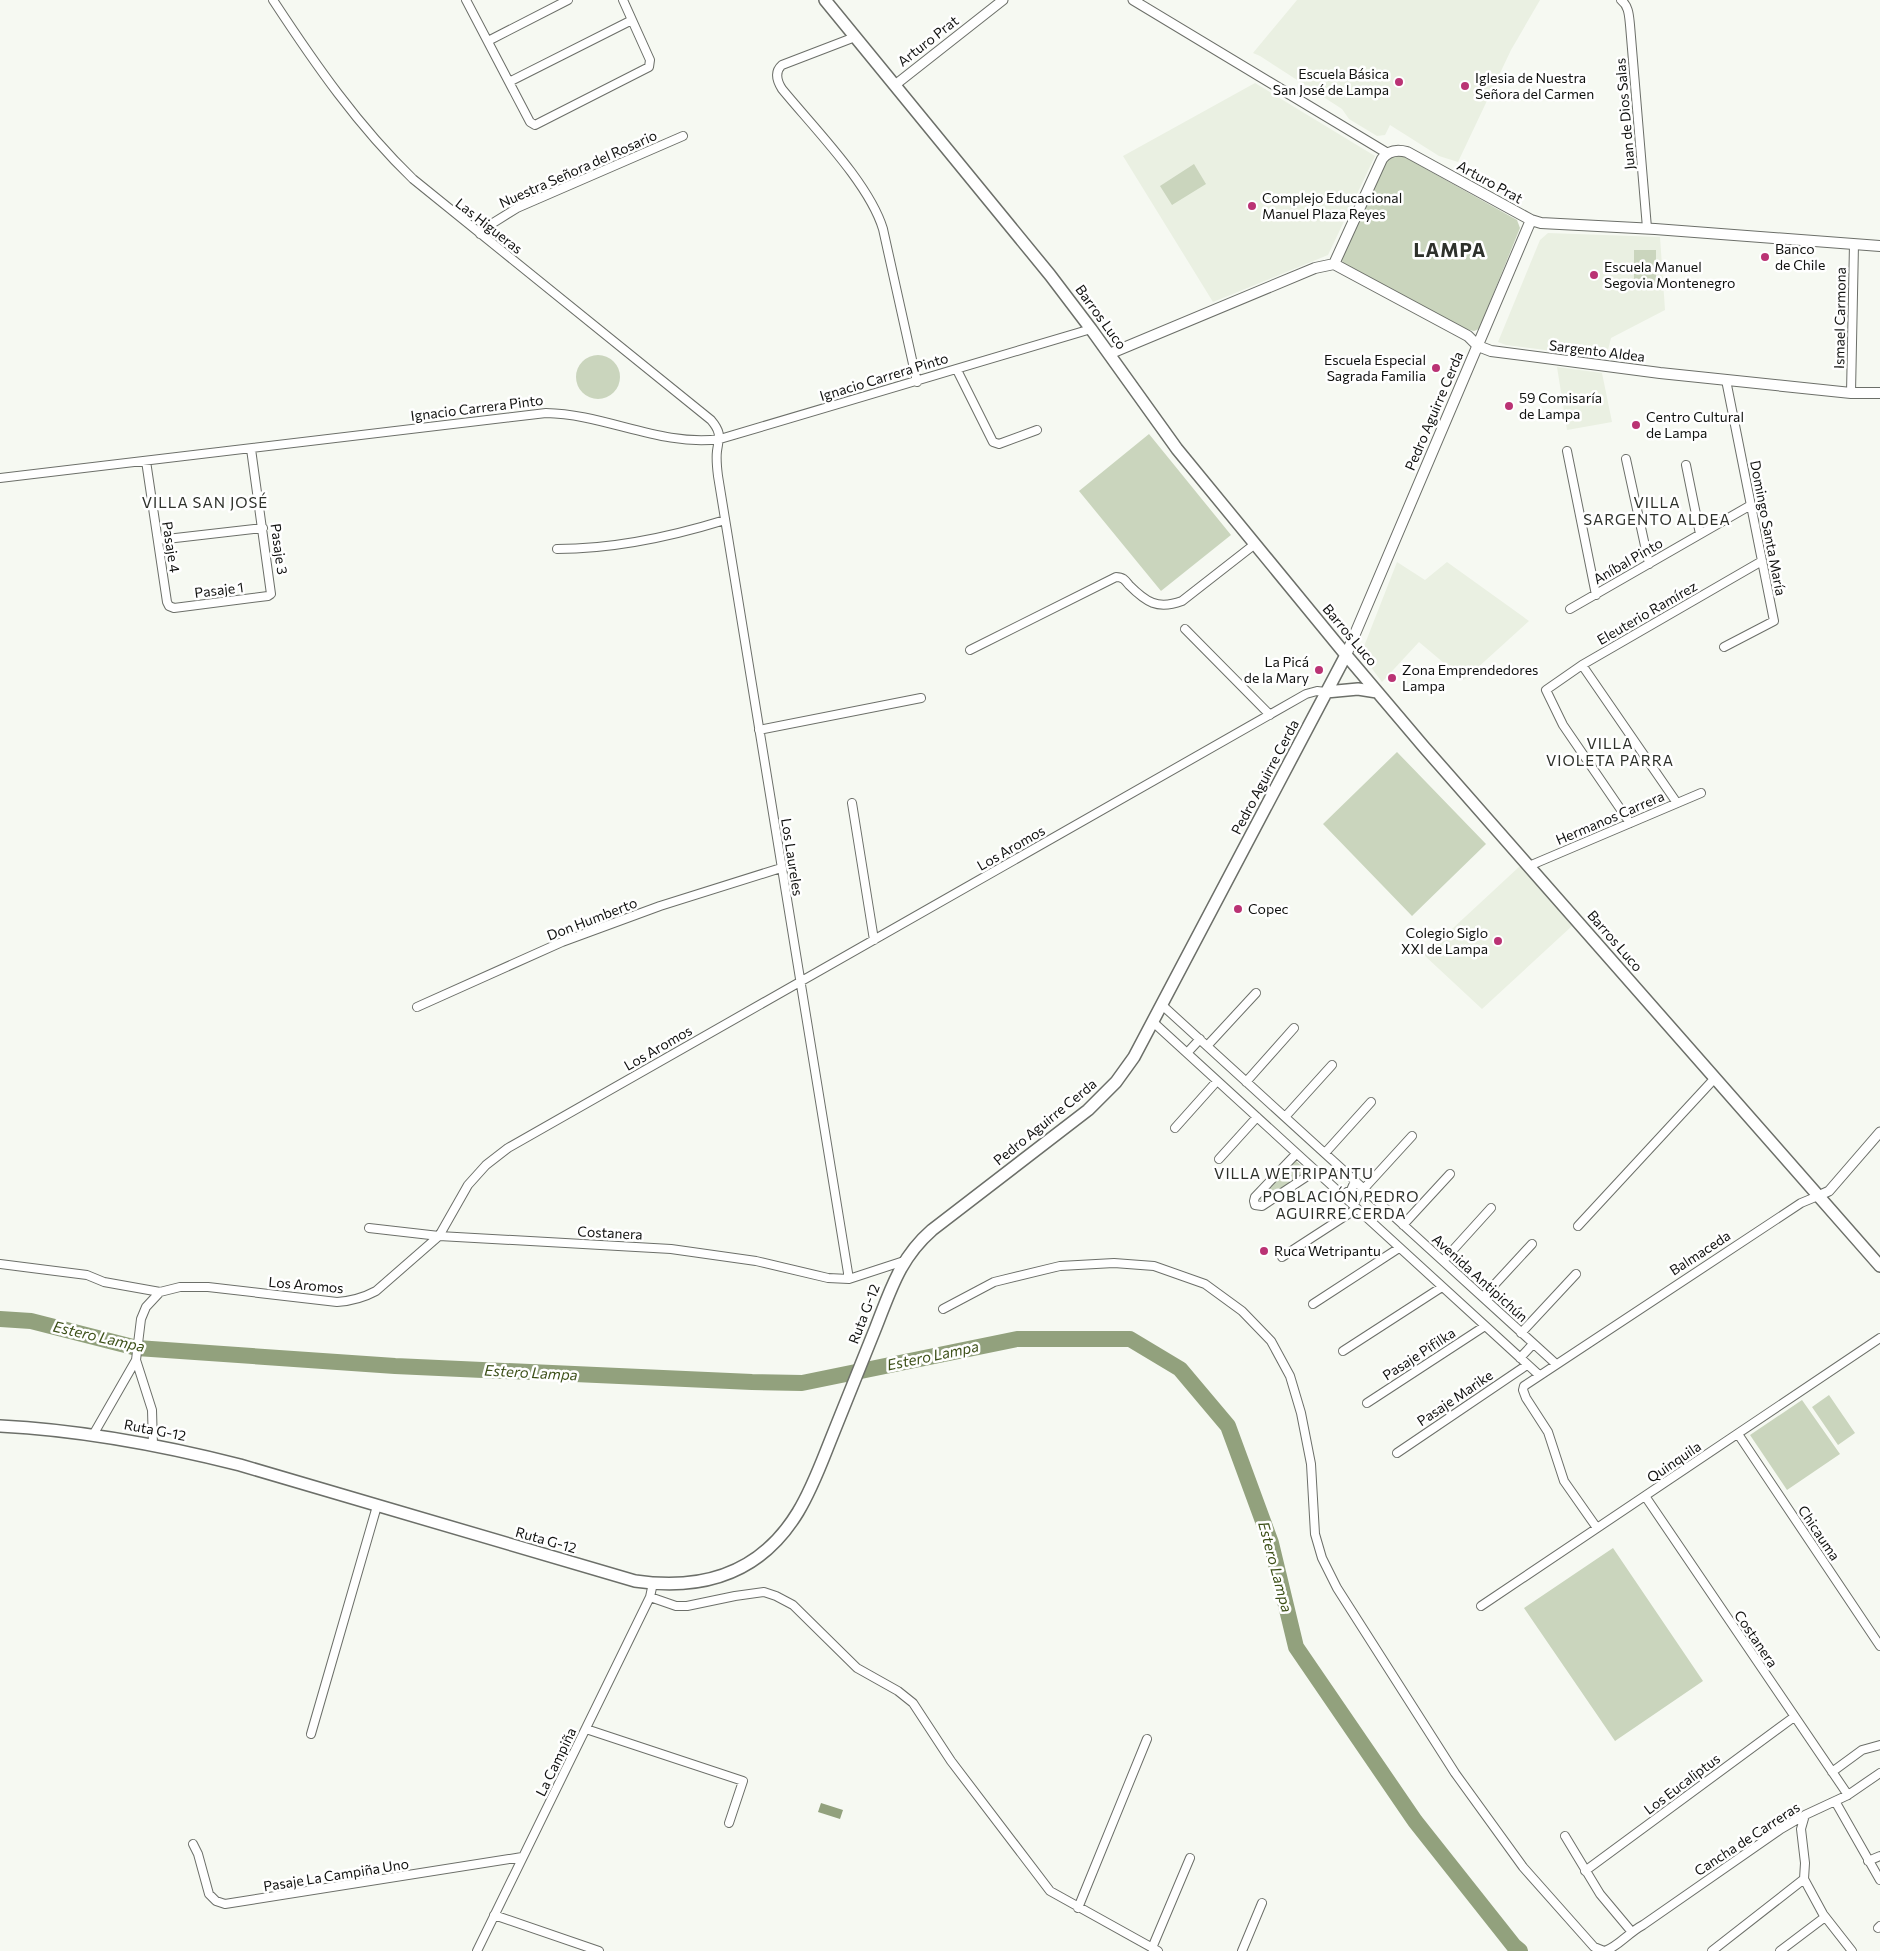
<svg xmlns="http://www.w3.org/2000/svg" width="1880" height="1951" font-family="Commissioner,sans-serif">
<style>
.built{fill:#eaf0e2}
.green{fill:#cad5bd}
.water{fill:#92a17d}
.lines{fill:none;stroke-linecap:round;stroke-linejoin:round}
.river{stroke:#92a17d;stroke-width:16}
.minor-casing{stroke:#6c6f69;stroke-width:10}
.tertiary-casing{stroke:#6c6f69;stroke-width:11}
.secondary-casing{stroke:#6c6f69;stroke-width:12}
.primary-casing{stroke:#6c6f69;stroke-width:14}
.minor{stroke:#fff;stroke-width:8}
.tertiary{stroke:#fff;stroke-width:9}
.secondary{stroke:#fff;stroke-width:10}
.primary{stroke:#fff;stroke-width:11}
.poi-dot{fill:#ba3374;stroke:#fff;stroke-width:2}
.labels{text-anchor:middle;stroke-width:5;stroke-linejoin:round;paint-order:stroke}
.street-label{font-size:14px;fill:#10110f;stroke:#fff}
.poi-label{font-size:14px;fill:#10110f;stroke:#fff;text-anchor:start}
.neighbourhood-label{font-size:15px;letter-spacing:1px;fill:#2e312b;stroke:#fff}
.water-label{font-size:15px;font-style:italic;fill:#3d5019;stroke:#fff}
.district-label{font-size:19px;font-weight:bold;letter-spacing:1px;fill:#2e312b;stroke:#fff}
</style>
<rect width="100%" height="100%" fill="#f6f9f2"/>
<path class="built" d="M1297,0H1540L1511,50L1458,162L1439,156L1390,125L1385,135L1377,136L1349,119L1342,109L1260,56L1253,53Z
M1255,83L1375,156L1328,255L1213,302L1123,156Z
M1548,233L1660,237L1665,310L1611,338L1606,358L1506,345L1498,342L1540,240Z
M1557,367L1602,373L1612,422L1567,430Z
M1397,562L1425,580L1447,562L1529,621L1464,680L1419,642L1382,682L1361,654Z
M1520,866L1572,926L1482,1009L1424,955Z"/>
<path class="green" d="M1401,155L1517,220L1520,228L1479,329L1474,331L1465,329L1344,264L1340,257L1386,161L1393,156Z
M1194,164L1206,184L1172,205L1160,186Z
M1634,250H1656V285H1634Z
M576 377a22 22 0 1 1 44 0a22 22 0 1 1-44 0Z
M1149,434L1231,535L1161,591L1079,491Z
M1397,752L1486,844L1412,916L1323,824Z
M1295,1160L1308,1172L1263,1201L1258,1199Z
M1829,1395L1855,1433L1838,1445L1812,1407Z
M1802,1400L1840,1454L1787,1490L1750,1435Z
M1613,1548L1703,1681L1615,1741L1524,1608Z"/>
<path class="water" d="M821,1803L843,1810L840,1819L818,1812Z"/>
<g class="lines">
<path class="river" d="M0,1319L31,1321L137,1348L395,1366L752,1382L802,1383L1017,1339H1130L1180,1369L1228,1426L1271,1543L1296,1647L1415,1821L1514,1946L1520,1951"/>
<defs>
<path id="minor" d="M273,0C315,64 358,126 413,179L711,420C722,433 719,437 717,451C716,459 717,468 718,476L849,1279
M466,0L530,122L535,125L649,67L650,60L623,0
M1621,0C1629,6 1629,16 1630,25L1647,228
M855,37L782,65C774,72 777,81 782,89C813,127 869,183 883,229L917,382
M488,41L568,0
M509,82L632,20
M480,234L493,223L517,208L683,136
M957,370L993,442L999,444L1037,430
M1851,393L1854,244
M1567,451L1596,595
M1626,459L1649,564
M146,461L167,602L169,606L174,608L268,596L271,594L251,449
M1686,465L1700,534
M0,478L546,413C605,414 661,447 720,439L1091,329
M158,540L263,528
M557,549C614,549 670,537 725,520
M1570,609L1751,505
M1185,629L1270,715
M1724,647L1774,621L1726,380
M970,650L1116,577C1123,577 1125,580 1129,585C1146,602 1157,610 1182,601L1255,544
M1582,665L1677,803
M759,730L921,698
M852,803L874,940
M1630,823L1563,725L1546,690L1582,665L1762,561
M1529,866L1701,793
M1162,1005L1556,1364
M417,1007L562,942L660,906L781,868
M1153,1022L1539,1375
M1207,1046L1256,993
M1187,1053L1200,1039
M1246,1082L1294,1028
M1285,1117L1332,1065
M1175,1128L1217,1081
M1325,1153L1371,1102
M1296,1154L1255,1197L1254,1201L1255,1205L1262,1206L1315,1171
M1219,1159L1257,1117
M1341,1195L1351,1190L1355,1181
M1353,1205L1359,1194L1412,1136
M1403,1225L1450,1174
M1578,1226L1715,1078
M369,1228L439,1236L671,1249L756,1261L828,1278L849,1279L904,1261
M1282,1257L1356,1209
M1443,1261L1491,1208
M0,1264L87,1275L104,1282L160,1292L180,1287H208L337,1302C352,1301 363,1298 376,1291L439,1236L468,1185L486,1165L508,1148L1306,694L1317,691L1326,692
M1483,1297L1532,1244
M1313,1304L1399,1248
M943,1309L994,1282L1060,1266L1114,1263L1154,1266L1205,1284L1242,1311L1271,1341L1290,1376L1301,1413L1311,1464L1315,1534L1322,1558L1337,1588L1455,1773L1523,1867L1594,1947L1604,1951
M1521,1333L1576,1274
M1343,1351L1442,1287
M1520,1358L1533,1344
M1367,1403L1485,1326
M1738,1434L1880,1646
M93,1435L136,1360
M153,1445L152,1410L136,1360L141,1319L146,1307L160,1292
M1397,1453L1527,1365
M1645,1496L1848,1795
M1597,1528L1564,1481L1548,1432L1526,1398L1523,1390L1524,1386L1801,1203L1818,1196
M650,1597L676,1606H687L735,1596L764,1592L776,1596L793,1605L857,1668L898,1691L913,1703L951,1761L1050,1891L1158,1951
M1481,1606L1880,1338
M586,1729L743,1781L729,1823
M311,1734L377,1506
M1832,1772L1862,1750L1880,1745
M1835,1801L1880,1880
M1805,1815L1801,1829L1805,1863L1804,1879L1823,1914L1852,1951
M1565,1836L1600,1894L1631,1931
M193,1844L198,1854L209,1894L216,1901L225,1904L522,1857
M1868,1861L1880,1856
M1585,1871L1794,1717
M1078,1908L1147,1739
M494,1915L599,1951
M1878,1928L1880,1926
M1152,1948L1190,1858
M477,1951L650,1597L653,1583
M1242,1951L1262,1903
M1605,1951C1619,1946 1628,1933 1643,1925L1781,1829L1805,1815L1848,1795L1880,1773
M1712,1951L1804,1879
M1780,1951L1825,1917"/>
<path id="tertiary" d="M1133,0L1387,153
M895,85L1003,0
M1818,1196L1829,1191L1880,1132"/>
<path id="secondary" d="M1334,264L1382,159C1388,151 1396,149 1407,152L1531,220L1541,223L1655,229L1880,246
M1334,264L1468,336L1478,346L1491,351L1660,373L1851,393H1880
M1109,354L1315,268L1334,264
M1346,655L1531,220"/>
<path id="primary" d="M825,0L1050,275L1091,329L1177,449L1346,655L1424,747L1880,1266
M1326,692L1358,689L1377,692
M0,1426C81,1430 161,1445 240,1465L635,1581C703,1591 761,1573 798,1512C812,1489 821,1464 831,1439C846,1402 861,1364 876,1327C891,1289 900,1258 932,1230L1088,1110L1116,1082L1134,1057L1346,655"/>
</defs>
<use href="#minor" class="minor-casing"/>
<use href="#tertiary" class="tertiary-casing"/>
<use href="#secondary" class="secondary-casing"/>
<use href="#primary" class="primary-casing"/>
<use href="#minor" class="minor"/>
<use href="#tertiary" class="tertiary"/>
<use href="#secondary" class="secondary"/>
<use href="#primary" class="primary"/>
</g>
<g class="poi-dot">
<circle cx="1399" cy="82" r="5"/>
<circle cx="1465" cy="86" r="5"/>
<circle cx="1252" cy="206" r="5"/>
<circle cx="1765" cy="257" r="5"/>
<circle cx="1594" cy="275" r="5"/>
<circle cx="1436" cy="368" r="5"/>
<circle cx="1509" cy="406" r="5"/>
<circle cx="1636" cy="425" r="5"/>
<circle cx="1319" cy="670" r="5"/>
<circle cx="1392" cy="678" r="5"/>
<circle cx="1238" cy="909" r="5"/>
<circle cx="1498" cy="941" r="5"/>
<circle cx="1264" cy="1251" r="5"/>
</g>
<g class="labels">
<g class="street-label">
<text transform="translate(928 41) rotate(-38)" y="5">Arturo Prat</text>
<text transform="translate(1625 114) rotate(-95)" y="5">Juan de Dios Salas</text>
<text transform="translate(578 169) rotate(-24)" y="5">Nuestra Señora del Rosario</text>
<text transform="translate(1490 182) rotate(29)" y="5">Arturo Prat</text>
<text transform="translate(489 226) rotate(38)" y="5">Las Higueras</text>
<text transform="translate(1101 317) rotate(54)" y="5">Barros Luco</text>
<text transform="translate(1840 318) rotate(-89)" y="5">Ismael Carmona</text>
<text transform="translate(1597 351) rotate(7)" y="5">Sargento Aldea</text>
<text transform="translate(884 377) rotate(-17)" y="5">Ignacio Carrera Pinto</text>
<text transform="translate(477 408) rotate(-7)" y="5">Ignacio Carrera Pinto</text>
<text transform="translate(1434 411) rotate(-67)" y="5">Pedro Aguirre Cerda</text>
<text transform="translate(1768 528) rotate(79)" y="5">Domingo Santa María</text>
<text transform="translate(171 547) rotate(81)" y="5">Pasaje 4</text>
<text transform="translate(279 549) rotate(82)" y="5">Pasaje 3</text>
<text transform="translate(1628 561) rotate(-30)" y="5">Aníbal Pinto</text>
<text transform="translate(219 590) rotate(-7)" y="5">Pasaje 1</text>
<text transform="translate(1647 613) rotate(-30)" y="5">Eleuterio Ramírez</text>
<text transform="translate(1350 635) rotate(50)" y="5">Barros Luco</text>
<text transform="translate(1265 777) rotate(-62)" y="5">Pedro Aguirre Cerda</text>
<text transform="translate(1610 818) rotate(-23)" y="5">Hermanos Carrera</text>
<text transform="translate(1011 848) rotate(-30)" y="5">Los Aromos</text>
<text transform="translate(792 857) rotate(81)" y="5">Los Laureles</text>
<text transform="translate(592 919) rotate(-21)" y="5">Don Humberto</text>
<text transform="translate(1615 941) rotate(49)" y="5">Barros Luco</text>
<text transform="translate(658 1048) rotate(-30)" y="5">Los Aromos</text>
<text transform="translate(1045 1122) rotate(-39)" y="5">Pedro Aguirre Cerda</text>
<text transform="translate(610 1233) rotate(3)" y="5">Costanera</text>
<text transform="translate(1700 1253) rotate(-33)" y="5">Balmaceda</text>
<text transform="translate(1480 1278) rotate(42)" y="5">Avenida Antipichún</text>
<text transform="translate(306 1285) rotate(5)" y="5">Los Aromos</text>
<text transform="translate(864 1314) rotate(-69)" y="5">Ruta G-12</text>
<text transform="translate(1419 1354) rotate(-33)" y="5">Pasaje Pifilka</text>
<text transform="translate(1455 1398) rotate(-34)" y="5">Pasaje Marike</text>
<text transform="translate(155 1430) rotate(11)" y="5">Ruta G-12</text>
<text transform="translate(1674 1462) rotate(-34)" y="5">Quinquila</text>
<text transform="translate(1819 1533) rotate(56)" y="5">Chicauma</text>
<text transform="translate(546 1540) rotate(16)" y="5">Ruta G-12</text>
<text transform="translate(1756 1639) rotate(56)" y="5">Costanera</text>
<text transform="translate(556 1762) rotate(-64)" y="5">La Campiña</text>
<text transform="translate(1682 1784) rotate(-37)" y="5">Los Eucaliptus</text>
<text transform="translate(1747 1839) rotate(-33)" y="5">Cancha de Carreras</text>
<text transform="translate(336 1875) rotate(-9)" y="5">Pasaje La Campiña Uno</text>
</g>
<g class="poi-label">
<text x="1389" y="79" text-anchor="end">Escuela Básica<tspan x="1389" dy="16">San José de Lampa</tspan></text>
<text x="1475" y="83">Iglesia de Nuestra<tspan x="1475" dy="16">Señora del Carmen</tspan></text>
<text x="1262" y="203">Complejo Educacional<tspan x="1262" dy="16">Manuel Plaza Reyes</tspan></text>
<text x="1775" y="254">Banco<tspan x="1775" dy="16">de Chile</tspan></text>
<text x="1604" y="272">Escuela Manuel<tspan x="1604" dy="16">Segovia Montenegro</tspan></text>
<text x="1426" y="365" text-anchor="end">Escuela Especial<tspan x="1426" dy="16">Sagrada Familia</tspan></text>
<text x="1519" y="403">59 Comisaría<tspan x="1519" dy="16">de Lampa</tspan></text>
<text x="1646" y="422">Centro Cultural<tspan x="1646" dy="16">de Lampa</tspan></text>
<text x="1309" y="667" text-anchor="end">La Picá<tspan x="1309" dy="16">de la Mary</tspan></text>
<text x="1402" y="675">Zona Emprendedores<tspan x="1402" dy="16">Lampa</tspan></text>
<text x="1248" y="914">Copec</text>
<text x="1488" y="938" text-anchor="end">Colegio Siglo<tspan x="1488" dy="16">XXI de Lampa</tspan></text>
<text x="1274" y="1256">Ruca Wetripantu</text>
</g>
<g class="neighbourhood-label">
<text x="205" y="508">VILLA SAN JOSÉ</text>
<text x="1657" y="508">VILLA<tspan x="1657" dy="17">SARGENTO ALDEA</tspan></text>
<text x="1610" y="749">VILLA<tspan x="1610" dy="17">VIOLETA PARRA</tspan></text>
<text x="1294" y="1179">VILLA WETRIPANTU</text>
<text x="1341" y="1202">POBLACIÓN PEDRO<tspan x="1341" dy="17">AGUIRRE CERDA</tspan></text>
</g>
<g class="water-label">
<text transform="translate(99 1337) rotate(13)" y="5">Estero Lampa</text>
<text transform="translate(933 1356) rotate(-12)" y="5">Estero Lampa</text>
<text transform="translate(531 1373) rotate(3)" y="5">Estero Lampa</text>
<text transform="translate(1275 1567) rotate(75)" y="5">Estero Lampa</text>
</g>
<g class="district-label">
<text x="1450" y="257">LAMPA</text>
</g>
</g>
</svg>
